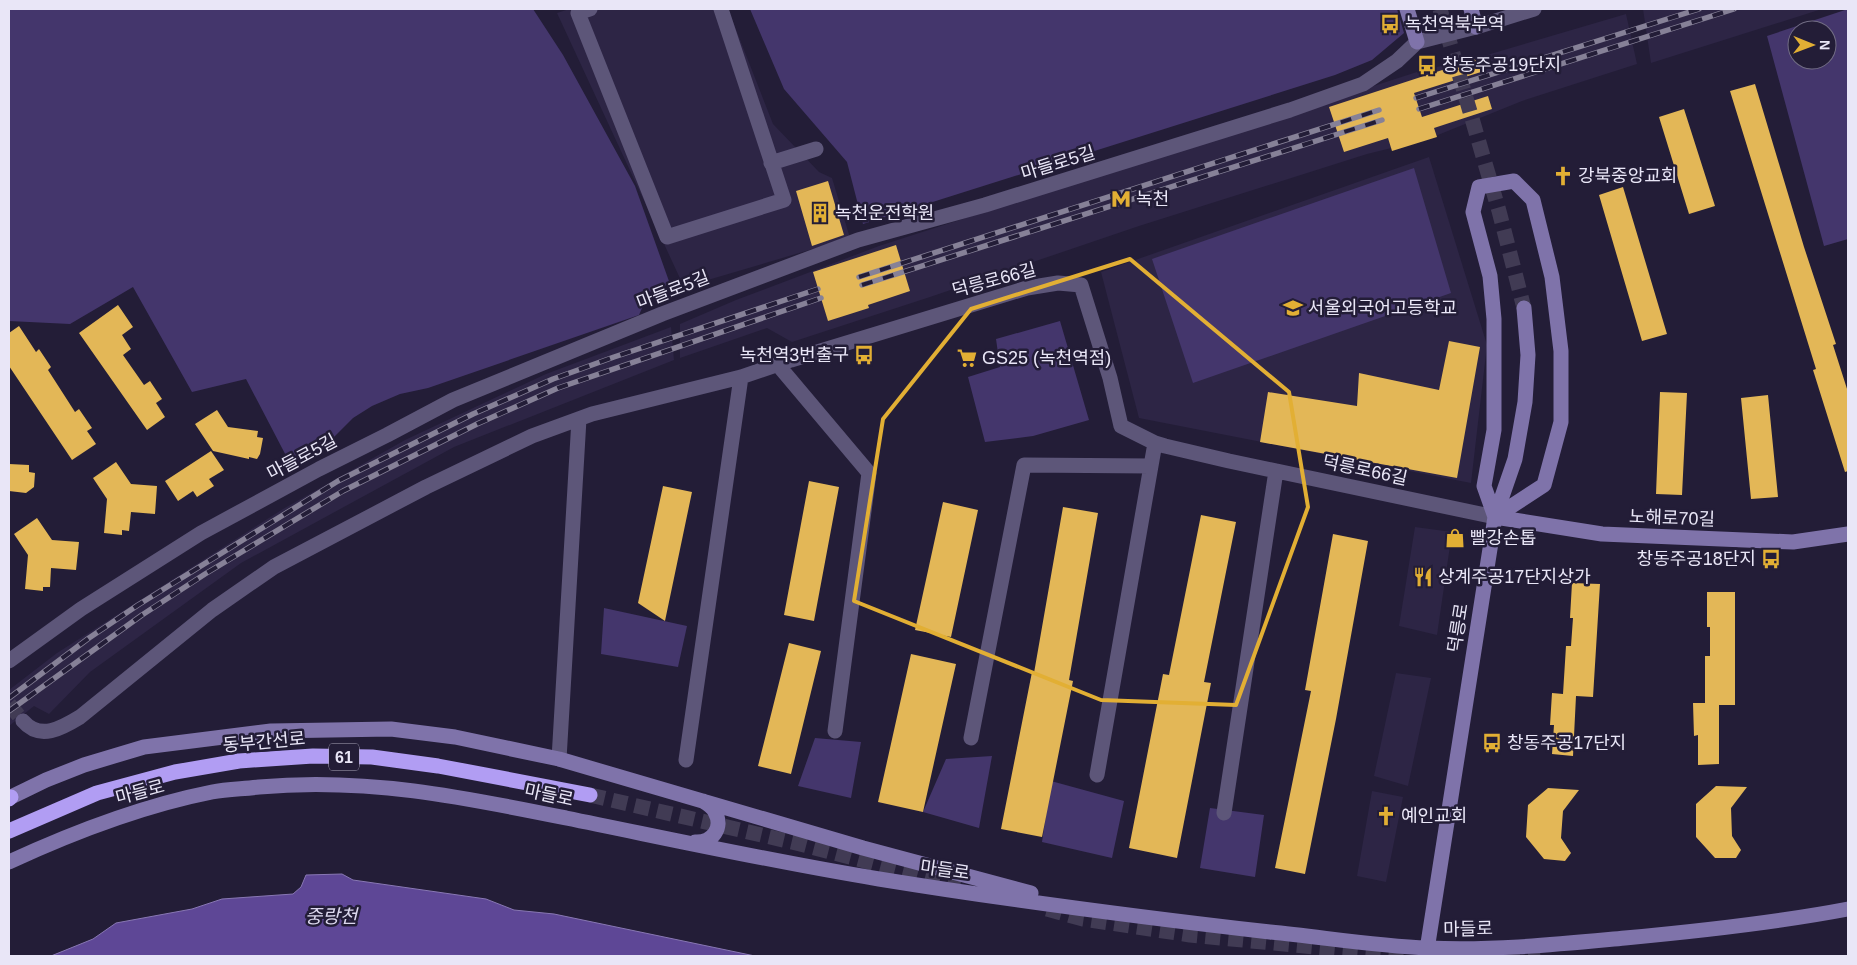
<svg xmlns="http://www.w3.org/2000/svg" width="1857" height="965" font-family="Arial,'Noto Sans KR',sans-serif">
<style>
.built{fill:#2d2545}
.green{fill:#44366c;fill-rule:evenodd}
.water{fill:#5e4796;stroke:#8877b3}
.building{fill:#e3b757}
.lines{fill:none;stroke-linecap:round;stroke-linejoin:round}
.street-tunnel{stroke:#413b54;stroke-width:15;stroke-dasharray:15 8;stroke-linecap:butt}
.secondary-tunnel{stroke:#413b54;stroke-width:15;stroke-dasharray:15 8;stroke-linecap:butt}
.highway-tunnel{stroke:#413b54;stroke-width:15;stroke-dasharray:15 8;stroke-linecap:butt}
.street{stroke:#5d5679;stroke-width:15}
.secondary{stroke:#7f73aa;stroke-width:15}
.highway{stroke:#b19df3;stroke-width:15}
.rail-casing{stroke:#868197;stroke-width:5.5}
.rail{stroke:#231d37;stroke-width:4;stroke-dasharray:11;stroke-linecap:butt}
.marked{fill:none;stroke:#e2af34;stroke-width:4;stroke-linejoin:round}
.labels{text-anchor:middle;stroke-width:5;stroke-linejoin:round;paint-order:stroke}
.shield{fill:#231d37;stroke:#aeaabd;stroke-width:1}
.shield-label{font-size:16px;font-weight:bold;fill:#e9e6f7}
.poi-label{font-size:18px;fill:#e9e6f7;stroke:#231d37;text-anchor:start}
.street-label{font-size:18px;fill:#e9e6f7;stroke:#231d37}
.water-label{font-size:19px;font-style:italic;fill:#dcd8ee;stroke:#231d37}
</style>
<rect width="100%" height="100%" fill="#231d37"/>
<path class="built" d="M569,9H728L773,124L819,172L832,178L850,238L684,287L557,13Z
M1643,9H1822L1651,63Z
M1626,14L1637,64L1522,101L1428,139L1367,154L1139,226L930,297L792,342L767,328L680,358V324L736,300L879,246L1420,71L1487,55Z
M1429,157L1487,345L1471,483L1139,418L1101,272Z
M671,327L674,360L454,447L241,563L90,672L49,714L34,706L9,726V690L57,653L283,509L405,440L546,374Z
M1415,527L1452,532L1437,635L1399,626Z
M1396,673L1431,678L1408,786L1374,776Z
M1372,791L1403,797L1386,882L1357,876Z"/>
<path class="green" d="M9,9H533L563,55L635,186L670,284L649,292L639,315L428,388L400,394L372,406L353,418L331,440L294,471L246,379L192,392L133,287L70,324L9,321Z
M750,9H1397L1404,33L1372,60L1335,75L863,224L847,162L784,89Z
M1848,9V239L1824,246L1767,36ZM1797,30H1827V60H1797Z
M1414,168L1451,293L1193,383L1152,259Z
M1060,321L1089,420L1033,436L985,442L968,377L1000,367L996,339Z
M604,608L687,626L678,667L601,654Z
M815,738L861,742L851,798L798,786Z
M992,756L979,828L923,812L946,759Z
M1051,781L1124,801L1112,858L1042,842Z
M1210,808L1264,815L1255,877L1200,868Z"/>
<path class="water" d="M342,874L353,880L486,899L514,910L554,914L755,956H51L93,939L116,923L192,909L222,899L293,894L301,887L306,875Z"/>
<path class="building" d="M1476,59L1481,72L1414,93L1422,117L1488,96L1492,109L1434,128L1437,137L1392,151L1388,138L1344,152L1329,107Z
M1755,84L1804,247L1836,344L1833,345L1848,392V471L1845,472L1813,370L1816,369L1730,91Z
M1684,109L1715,206L1689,214L1659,117Z
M828,181L844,235L812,246L796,191Z
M1623,187L1667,334L1642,341L1599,195Z
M896,245L910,291L868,305L869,308L828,321L813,272Z
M118,305L133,327L122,335L131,349L123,355L144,385L150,381L162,399L156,403L165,417L147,430L79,333Z
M19,326L36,352L39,349L51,367L48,370L75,412L79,409L92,428L87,431L96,444L72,460L9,366V333Z
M1449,341L1480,347L1457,478L1260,442L1268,392L1357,406L1359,373L1439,390Z
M1660,392L1687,393L1682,495L1656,494Z
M1768,395L1778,497L1751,499L1741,398Z
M217,410L228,427L258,431L257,437L263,438L260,454L257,459L249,457V459L213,451L195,424Z
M211,451L224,470L209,479L214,486L197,497L193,491L178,501L165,481Z
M116,462L131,484L157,486L155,514L131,512L129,531L122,530V535L104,533L107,499L93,478Z
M9,464L29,465V472L35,473L34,487L26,493L9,491Z
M809,481L839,487L814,621L784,615Z
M663,486L692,492L665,621L638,603Z
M943,502L978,510L951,637L915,630Z
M1063,507L1098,513L1069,680L1073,681L1042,837L1001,829L1032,672L1034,673Z
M1201,515L1236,522L1204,682L1211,683L1177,858L1129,848L1163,674L1169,675Z
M37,518L52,540L79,542L76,570L51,568L50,587H43V591L25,589L28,555L14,534Z
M1333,534L1368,541L1336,719L1305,874L1275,868L1311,691L1305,690Z
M1572,583L1600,584L1593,697L1576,696L1573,756L1552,754L1554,725H1550L1552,693L1563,694L1566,646H1571L1573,618H1570Z
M1707,592H1735V705H1719V764L1698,765V735L1694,736L1693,703H1705V656H1710V627H1707Z
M789,643L821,651L791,774L758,766Z
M911,654L956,664L923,812L878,802Z
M1716,786L1747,787L1731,808L1732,836L1741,850L1736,858H1715L1696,837V804Z
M1548,788L1579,790L1563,811L1561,838L1571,853L1565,861L1544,859L1526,837L1528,805Z"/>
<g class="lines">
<path class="street-tunnel" d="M9,704L23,721"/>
<path class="secondary-tunnel" d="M1440,9L1499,211L1524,308"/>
<path class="highway-tunnel" d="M590,795L800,844L960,886
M1047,909L1083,919L1190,935L1407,956
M1505,956L1540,952"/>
<path class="street" d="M590,9L578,13L667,237L784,200L721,9
M771,163L816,149
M778,365L869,473L835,731
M9,661L81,609L201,533L319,469L387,435L453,400L662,314L858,240L985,205L1290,110L1363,84L1397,61L1417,42L1476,27L1534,9
M23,721C40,741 62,728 80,717L212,610L274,567L426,487L532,436L592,414L741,377L791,360L1027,288L1058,283L1081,285L1110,378L1121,426L1155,443L1165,446L1229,461L1495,517
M971,738L1024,465L1151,466
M559,759L579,419
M686,760L741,377
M1097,775L1155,443
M1224,813L1276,471"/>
<path class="secondary" d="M1407,9L1417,42
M1471,9L1476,27
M1514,181L1533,200L1552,277L1561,351V422L1544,485L1495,517L1484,486L1494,430V319L1490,276L1473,212L1479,187Z
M1495,517L1602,534L1793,542L1848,534
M9,798L46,780L84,765L144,747L271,731L391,729L455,737L559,759L863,848L1031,893
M695,842C712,843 724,828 715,812C713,807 708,804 703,801
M9,862C74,832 141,806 212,792C228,789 244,789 259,787C365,777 463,797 566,818C670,839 774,862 879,879C1009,900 1139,917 1270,932C1322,937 1375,946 1428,948C1494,951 1560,944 1625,938C1700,931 1775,923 1848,909
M1426,956L1495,517L1515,459L1525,402L1528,355L1524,308"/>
<path class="highway" d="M9,799L11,797
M9,831L97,793L175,772L239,761L313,756L372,757L438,766L590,795"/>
<defs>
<path id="rail" d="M1416,98L1699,9
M1419,109L1734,9
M859,277L1379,110
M862,285L1382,120
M9,698L89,638L138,605L338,481L473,414L553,379L614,357L818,289
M9,711L142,615L205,574L343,491L477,424L558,388L821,298"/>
</defs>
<use href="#rail" class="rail-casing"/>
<use href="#rail" class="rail"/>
</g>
<path class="marked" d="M1130,259L1289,392L1308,507L1236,705L1101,700L854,601L883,419L971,309Z"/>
<defs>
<symbol id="bus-bare" viewBox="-9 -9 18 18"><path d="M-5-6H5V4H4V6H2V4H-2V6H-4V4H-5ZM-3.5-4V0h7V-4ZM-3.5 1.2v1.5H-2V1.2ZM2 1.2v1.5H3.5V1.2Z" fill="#e2af34" stroke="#231d37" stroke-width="2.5" paint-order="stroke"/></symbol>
<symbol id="church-bare" viewBox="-9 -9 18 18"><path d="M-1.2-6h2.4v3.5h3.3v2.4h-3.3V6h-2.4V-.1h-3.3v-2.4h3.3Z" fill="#e2af34" stroke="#231d37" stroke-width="2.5" paint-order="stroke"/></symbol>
<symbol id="metro-bare" viewBox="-9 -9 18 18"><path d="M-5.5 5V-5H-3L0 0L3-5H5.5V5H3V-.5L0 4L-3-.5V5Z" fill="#e2af34" stroke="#231d37" stroke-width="2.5" paint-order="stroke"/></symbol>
<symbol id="building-bare" viewBox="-9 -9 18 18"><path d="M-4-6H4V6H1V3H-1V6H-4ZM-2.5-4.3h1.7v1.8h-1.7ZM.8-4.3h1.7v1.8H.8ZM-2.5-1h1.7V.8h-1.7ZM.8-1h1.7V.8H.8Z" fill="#e2af34" stroke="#231d37" stroke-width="2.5" paint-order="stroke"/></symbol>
<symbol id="school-bare" viewBox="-9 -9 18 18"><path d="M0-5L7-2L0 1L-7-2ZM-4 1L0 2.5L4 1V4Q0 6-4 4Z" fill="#e2af34" stroke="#231d37" stroke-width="2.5" paint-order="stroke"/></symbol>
<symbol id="supermarket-bare" viewBox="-9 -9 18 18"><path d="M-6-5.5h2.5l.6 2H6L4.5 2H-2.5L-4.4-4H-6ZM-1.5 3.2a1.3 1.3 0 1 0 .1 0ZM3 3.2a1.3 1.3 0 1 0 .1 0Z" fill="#e2af34" stroke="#231d37" stroke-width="2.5" paint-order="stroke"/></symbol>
<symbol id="shop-bare" viewBox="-9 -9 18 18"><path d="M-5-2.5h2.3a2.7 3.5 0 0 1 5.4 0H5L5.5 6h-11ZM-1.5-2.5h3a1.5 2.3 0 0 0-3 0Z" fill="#e2af34" stroke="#231d37" stroke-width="2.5" paint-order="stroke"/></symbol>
<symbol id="restaurant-bare" viewBox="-9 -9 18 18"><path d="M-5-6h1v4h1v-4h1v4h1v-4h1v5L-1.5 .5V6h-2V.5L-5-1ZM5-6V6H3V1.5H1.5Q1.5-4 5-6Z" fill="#e2af34" stroke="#231d37" stroke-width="2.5" paint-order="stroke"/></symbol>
</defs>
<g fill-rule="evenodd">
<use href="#bus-bare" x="1376" y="10" width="28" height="28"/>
<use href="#bus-bare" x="1413" y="51" width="28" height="28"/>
<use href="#church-bare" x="1549" y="162" width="28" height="28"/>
<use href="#metro-bare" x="1107" y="185" width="28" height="28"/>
<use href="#building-bare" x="806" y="199" width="28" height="28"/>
<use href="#school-bare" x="1279" y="294" width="28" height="28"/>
<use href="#bus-bare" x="850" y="341" width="28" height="28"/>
<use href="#supermarket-bare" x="953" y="344" width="28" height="28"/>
<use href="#shop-bare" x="1441" y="524" width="28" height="28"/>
<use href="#bus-bare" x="1757" y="545" width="28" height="28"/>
<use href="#restaurant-bare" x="1409" y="563" width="28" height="28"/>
<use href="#bus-bare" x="1478" y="729" width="28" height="28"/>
<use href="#church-bare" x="1372" y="802" width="28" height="28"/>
</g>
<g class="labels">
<rect class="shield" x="329" y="743.5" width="30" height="27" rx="4"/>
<g class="shield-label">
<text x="344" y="763">61</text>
</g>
<g class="poi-label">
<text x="1405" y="30">녹천역북부역</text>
<text x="1442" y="71">창동주공19단지</text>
<text x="1578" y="182">강북중앙교회</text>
<text x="1136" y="205">녹천</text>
<text x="835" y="219">녹천운전학원</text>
<text x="1308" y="314">서울외국어고등학교</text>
<text x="849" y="361" text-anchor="end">녹천역3번출구</text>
<text x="982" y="364">GS25 (녹천역점)</text>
<text x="1470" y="544">빨강손톱</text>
<text x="1756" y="565" text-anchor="end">창동주공18단지</text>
<text x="1438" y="583">상계주공17단지상가</text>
<text x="1507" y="749">창동주공17단지</text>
<text x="1401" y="822">예인교회</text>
</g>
<g class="street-label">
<text transform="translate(1058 163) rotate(-17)" y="6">마들로5길</text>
<text transform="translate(994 280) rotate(-15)" y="6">덕릉로66길</text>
<text transform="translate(673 290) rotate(-21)" y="6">마들로5길</text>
<text transform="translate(302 457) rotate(-28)" y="6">마들로5길</text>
<text transform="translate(1365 470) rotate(12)" y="6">덕릉로66길</text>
<text transform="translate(1672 518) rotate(2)" y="6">노해로70길</text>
<text transform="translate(1458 628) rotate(-81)" y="6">덕릉로</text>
<text transform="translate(264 742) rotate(-5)" y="6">동부간선로</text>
<text transform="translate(140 792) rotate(-15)" y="6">마들로</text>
<text transform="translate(549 795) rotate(12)" y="6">마들로</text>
<text transform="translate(945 870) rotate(8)" y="6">마들로</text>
<text transform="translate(1468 929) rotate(-1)" y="6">마들로</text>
</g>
<g class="water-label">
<text x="331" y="923">중랑천</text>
</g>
</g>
<rect width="1857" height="965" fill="none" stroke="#e9e6f7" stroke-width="20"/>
<g transform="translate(1812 45) rotate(91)"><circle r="24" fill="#231d37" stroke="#726d84"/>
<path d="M0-4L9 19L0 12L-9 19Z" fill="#e2af34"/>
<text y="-8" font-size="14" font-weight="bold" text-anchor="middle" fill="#e9e6f7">N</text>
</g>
</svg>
